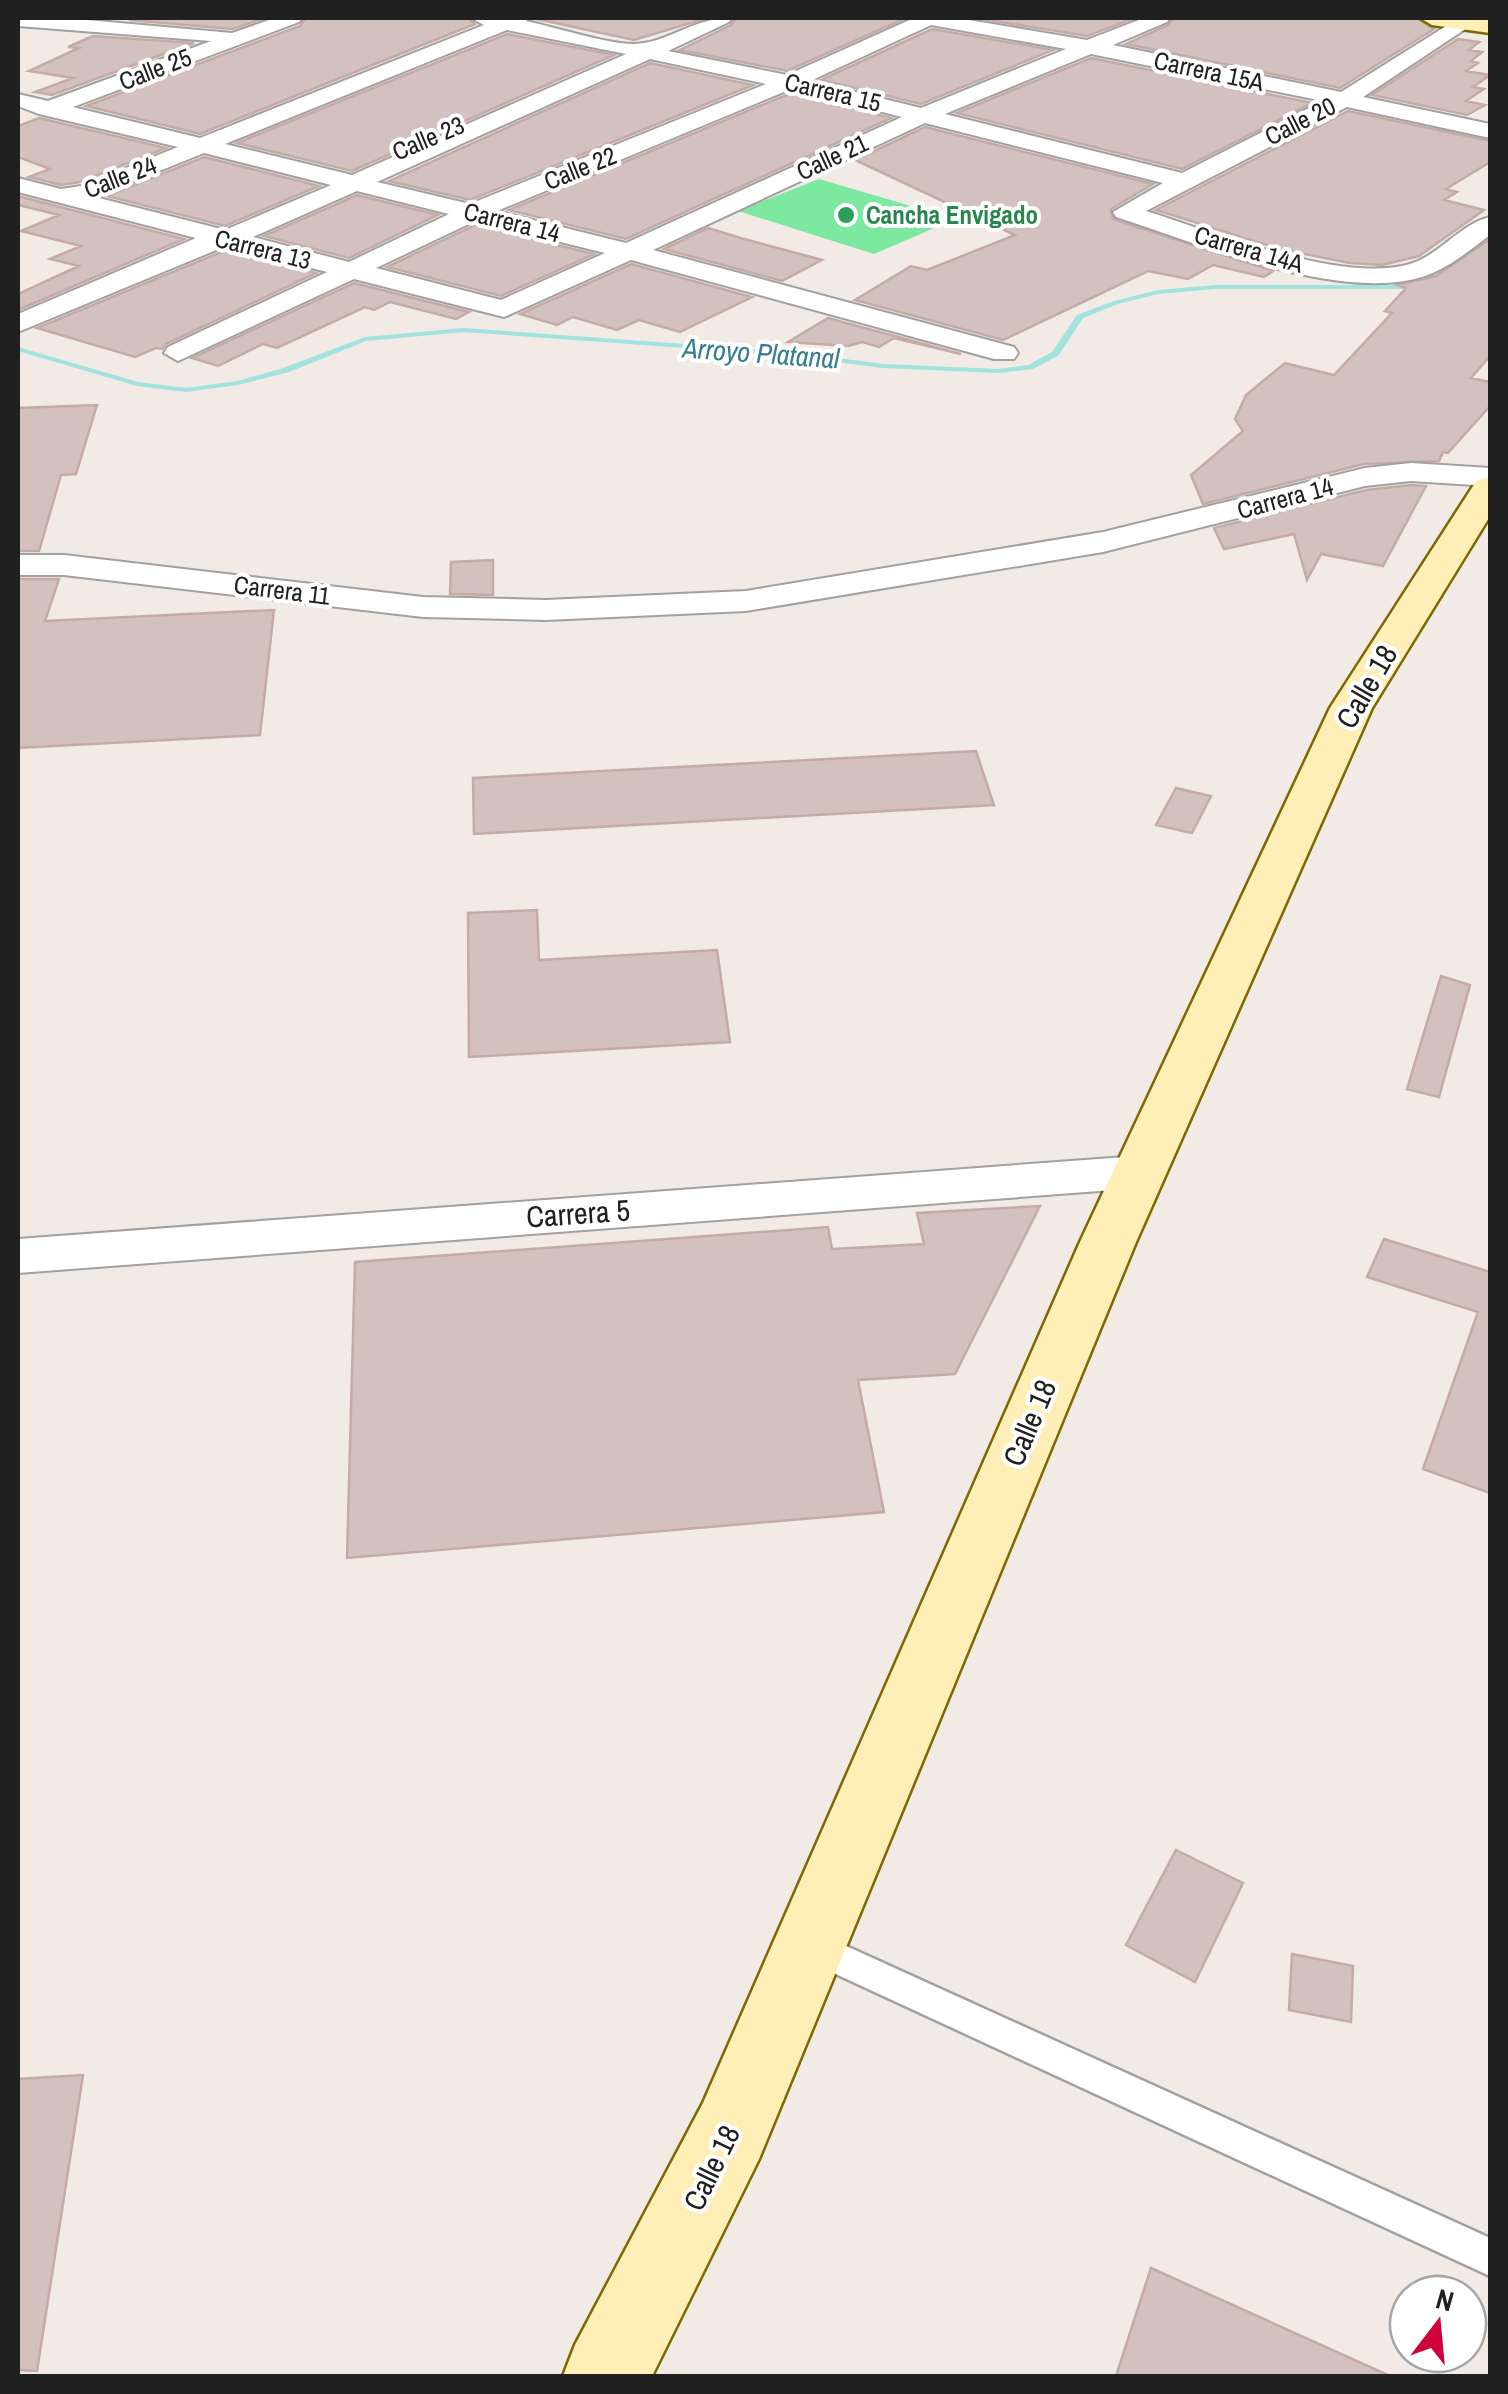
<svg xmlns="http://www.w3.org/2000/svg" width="1508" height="2394" font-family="'Archivo Narrow',sans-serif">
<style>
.pitch{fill:#7ce8a0}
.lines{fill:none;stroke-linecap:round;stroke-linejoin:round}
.stream{fill:#a2e3e0;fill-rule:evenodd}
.building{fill:#d2c1be;stroke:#c5aba6;stroke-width:2.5}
.lane-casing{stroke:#a1a1a1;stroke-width:5}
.street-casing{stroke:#a1a1a1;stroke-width:4}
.secondary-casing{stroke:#7e6800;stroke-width:5}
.lane{fill:#fff;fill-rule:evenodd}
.street{fill:#fff;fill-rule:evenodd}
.secondary{fill:#ffeeb6;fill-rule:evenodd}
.leisure-dot{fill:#2e9e5b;stroke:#fff;stroke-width:4}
.labels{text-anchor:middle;stroke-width:8;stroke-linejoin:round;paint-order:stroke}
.far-street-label{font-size:25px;fill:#202020;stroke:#fff}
.far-leisure-label{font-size:25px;font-weight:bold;fill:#27864d;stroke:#fff;text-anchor:start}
.far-water-label{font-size:28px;font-style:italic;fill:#367c90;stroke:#fff}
.street-label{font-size:30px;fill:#202020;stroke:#fff}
</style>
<rect width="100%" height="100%" fill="#f1eae5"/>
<path class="pitch" d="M819,179L955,219L874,254L738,211Z"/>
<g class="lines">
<path class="stream" d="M1215,285H1417L1420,287L1417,289H1215L1158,294L1118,304L1083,318L1058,356L1033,369L998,373L883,368L783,355L464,332L366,341L289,372L238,385L186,392L137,386L18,351V347L138,382L186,388L238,381L283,368L365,337L464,328L783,351L883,364L998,369L1028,365L1052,352L1077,315L1114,301L1158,290Z"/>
</g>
<path class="building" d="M134,18H265L232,29L129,20Z
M306,18H468L475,24L200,134L86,106L300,26Z
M532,18H707L634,40Z
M736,18H906L787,71L680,50L731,25Z
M977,18H1135L1087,36Z
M1174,18H1417L1434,29L1340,88L1126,44L1168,25Z
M932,29L1053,50L921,104L821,80Z
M507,34L614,55L352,171L237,143Z
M93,36L194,43L52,95L35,92L73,78L29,71L79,48L68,47Z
M1458,39L1479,42L1469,50L1482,52L1471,61L1478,63L1466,71L1490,75L1473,87L1484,89L1466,101L1485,105L1467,115L1372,95Z
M1091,58L1312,103L1182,169L957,113Z
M650,63L753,85L470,200L389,181Z
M791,93L891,118L626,239L509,210Z
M1348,111L1490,141V162L1446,189L1457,192L1444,200L1484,210L1419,256L1382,265L1350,263L1279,249L1156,210Z
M39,118L166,148L80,182L61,185L29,177L50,169L18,157V126Z
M925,127L1153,184L1111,209L1113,219L1273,271L1264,277L1213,265L1188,279L1148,271L1003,340L855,300L911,266L927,270L1015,235L855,160Z
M204,157L319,186L225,226L107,196Z
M357,195L438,215L349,258L264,236Z
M18,196L184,239L18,310V294L79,266L50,259L81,246L21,231L59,215L18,205Z
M475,225L594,254L501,296L387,267Z
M708,228L744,239L822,260L782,281L664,249Z
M1490,239V356L1471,378L1490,382V406L1448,453L1443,452L1439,461L1364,464L1203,504L1191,475L1243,431L1235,419L1246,395L1285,363L1334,375L1392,313L1385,311L1406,288L1397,285L1436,276Z
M226,250L316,273L166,344L162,349L156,348L135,357L37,328Z
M631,264L752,297L680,332L639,320L617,330L573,317L557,325L520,314Z
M354,283L469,312L456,319L390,302L374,310L365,307L277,348L263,344L218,366L192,358Z
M828,318L961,354L894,338L879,347L862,342L848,346L788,342Z
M97,405L76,474L61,475L39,551H18V408Z
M1411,485L1426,486L1383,566L1321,554L1307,580L1294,534L1224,549L1214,528L1366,490Z
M493,560V595L450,594L451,562Z
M18,579H59L45,621L274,610L260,735L18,748Z
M976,751L994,805L474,834L473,778Z
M1176,788L1211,796L1192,833L1156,825Z
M537,910L539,960L717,950L730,1042L469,1057L468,913Z
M1441,976L1470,985L1439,1097L1407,1089Z
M1040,1206L955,1374L858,1380L884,1512L347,1558L355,1262L828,1227L832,1249L924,1244L917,1213Z
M1384,1239L1490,1272V1493L1423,1469L1478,1312L1367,1277Z
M1176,1850L1243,1883L1195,1982L1126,1945Z
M1292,1954L1353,1966L1351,2022L1289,2010Z
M83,2075L37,2371L18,2370V2079Z
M1151,2268L1390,2376H1116Z"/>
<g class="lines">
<defs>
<path id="lane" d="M813,1931L1490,2238V2276L801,1958L796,1947L801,1936Z"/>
<path id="street" d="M18,18H64L232,33L275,18H302L299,22L73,107L200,138L484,25L471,18H528L526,21C555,27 606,44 634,44C669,43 691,18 732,18L729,22L668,51L787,75L914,18H957L1087,40L1144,18H1170L1167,22L1113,45L1341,92L1459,18H1482L1363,97L1490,124V138L1347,107L1146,211C1213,232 1342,284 1410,264C1440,255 1460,224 1490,217V235C1470,250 1449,268 1425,276C1341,304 1198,243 1116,217L1113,212L1163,183L925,123L653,250L1014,347L1018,353L1014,359H994L631,260L504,317L354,279L178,361L164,353L168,347L327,272L226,246L18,332V314L196,238L18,192V178L61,189L81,186L178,147L39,114L18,106V94L48,101L211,41L18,26ZM931,25L1066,49L921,108L810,81ZM507,30L626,54L352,175L225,144ZM1091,54L1323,101L1182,173L945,114ZM650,59L766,84L470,204L377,182ZM791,89L902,117L626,243L497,211ZM204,153L331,185L225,230L95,197ZM357,191L449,214L349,262L253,237ZM475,221L605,253L501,300L376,268Z
M1411,463L1490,468V486L1411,481L1365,486L1103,552L746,611L546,620L423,617L64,575H18V555H64L423,597L546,600L746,591L1103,532L1365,468Z
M1139,1156L1156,1161L1162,1172L1156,1183L1139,1188L18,1273V1239Z"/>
<path id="secondary" d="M1420,18L1490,19V33L1432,25Z
M1490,477V516L1372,708L1136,1242L759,2159L652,2376H563L575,2345L703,2103L1080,1242L1330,708L1477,480Z"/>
</defs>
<use href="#lane" class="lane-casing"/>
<use href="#street" class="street-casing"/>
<use href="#secondary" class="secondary-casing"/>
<use href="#lane" class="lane"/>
<use href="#street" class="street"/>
<use href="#secondary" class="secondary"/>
</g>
<circle class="leisure-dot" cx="846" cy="215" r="10"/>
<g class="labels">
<g class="far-street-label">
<text transform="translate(155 69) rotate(-21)" y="9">Calle 25</text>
<text transform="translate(1209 71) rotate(12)" y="9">Carrera 15A</text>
<text transform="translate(833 92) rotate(13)" y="9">Carrera 15</text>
<text transform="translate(1300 121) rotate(-27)" y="9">Calle 20</text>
<text transform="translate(428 138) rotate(-23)" y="9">Calle 23</text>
<text transform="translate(832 157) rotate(-25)" y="9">Calle 21</text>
<text transform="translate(580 168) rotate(-22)" y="9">Calle 22</text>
<text transform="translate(120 177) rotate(-21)" y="9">Calle 24</text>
<text transform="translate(512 222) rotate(14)" y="9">Carrera 14</text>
<text transform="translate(263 249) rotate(14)" y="9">Carrera 13</text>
<text transform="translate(1249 249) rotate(16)" y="9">Carrera 14A</text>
<text transform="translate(1285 498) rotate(-15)" y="9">Carrera 14</text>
<text transform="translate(282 590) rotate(7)" y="9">Carrera 11</text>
</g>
<g class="far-leisure-label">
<text x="866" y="224">Cancha Envigado</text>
</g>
<g class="far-water-label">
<text transform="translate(761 353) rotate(4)" y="10">Arroyo Platanal</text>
</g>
<g class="street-label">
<text transform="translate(1367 687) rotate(-60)" y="10">Calle 18</text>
<text transform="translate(578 1214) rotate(-4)" y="10">Carrera 5</text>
<text transform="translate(1030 1423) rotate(-67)" y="10">Calle 18</text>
<text transform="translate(712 2168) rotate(-64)" y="10">Calle 18</text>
</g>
</g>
<rect width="1508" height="2394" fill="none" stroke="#202020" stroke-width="40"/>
<g transform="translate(1438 2324) rotate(16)"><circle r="48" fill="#ffffff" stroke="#a6a6a6" stroke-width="2.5"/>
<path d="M0-8L18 38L0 25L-18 38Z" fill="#d0003a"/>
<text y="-15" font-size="28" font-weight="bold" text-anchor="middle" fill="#202020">N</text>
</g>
</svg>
